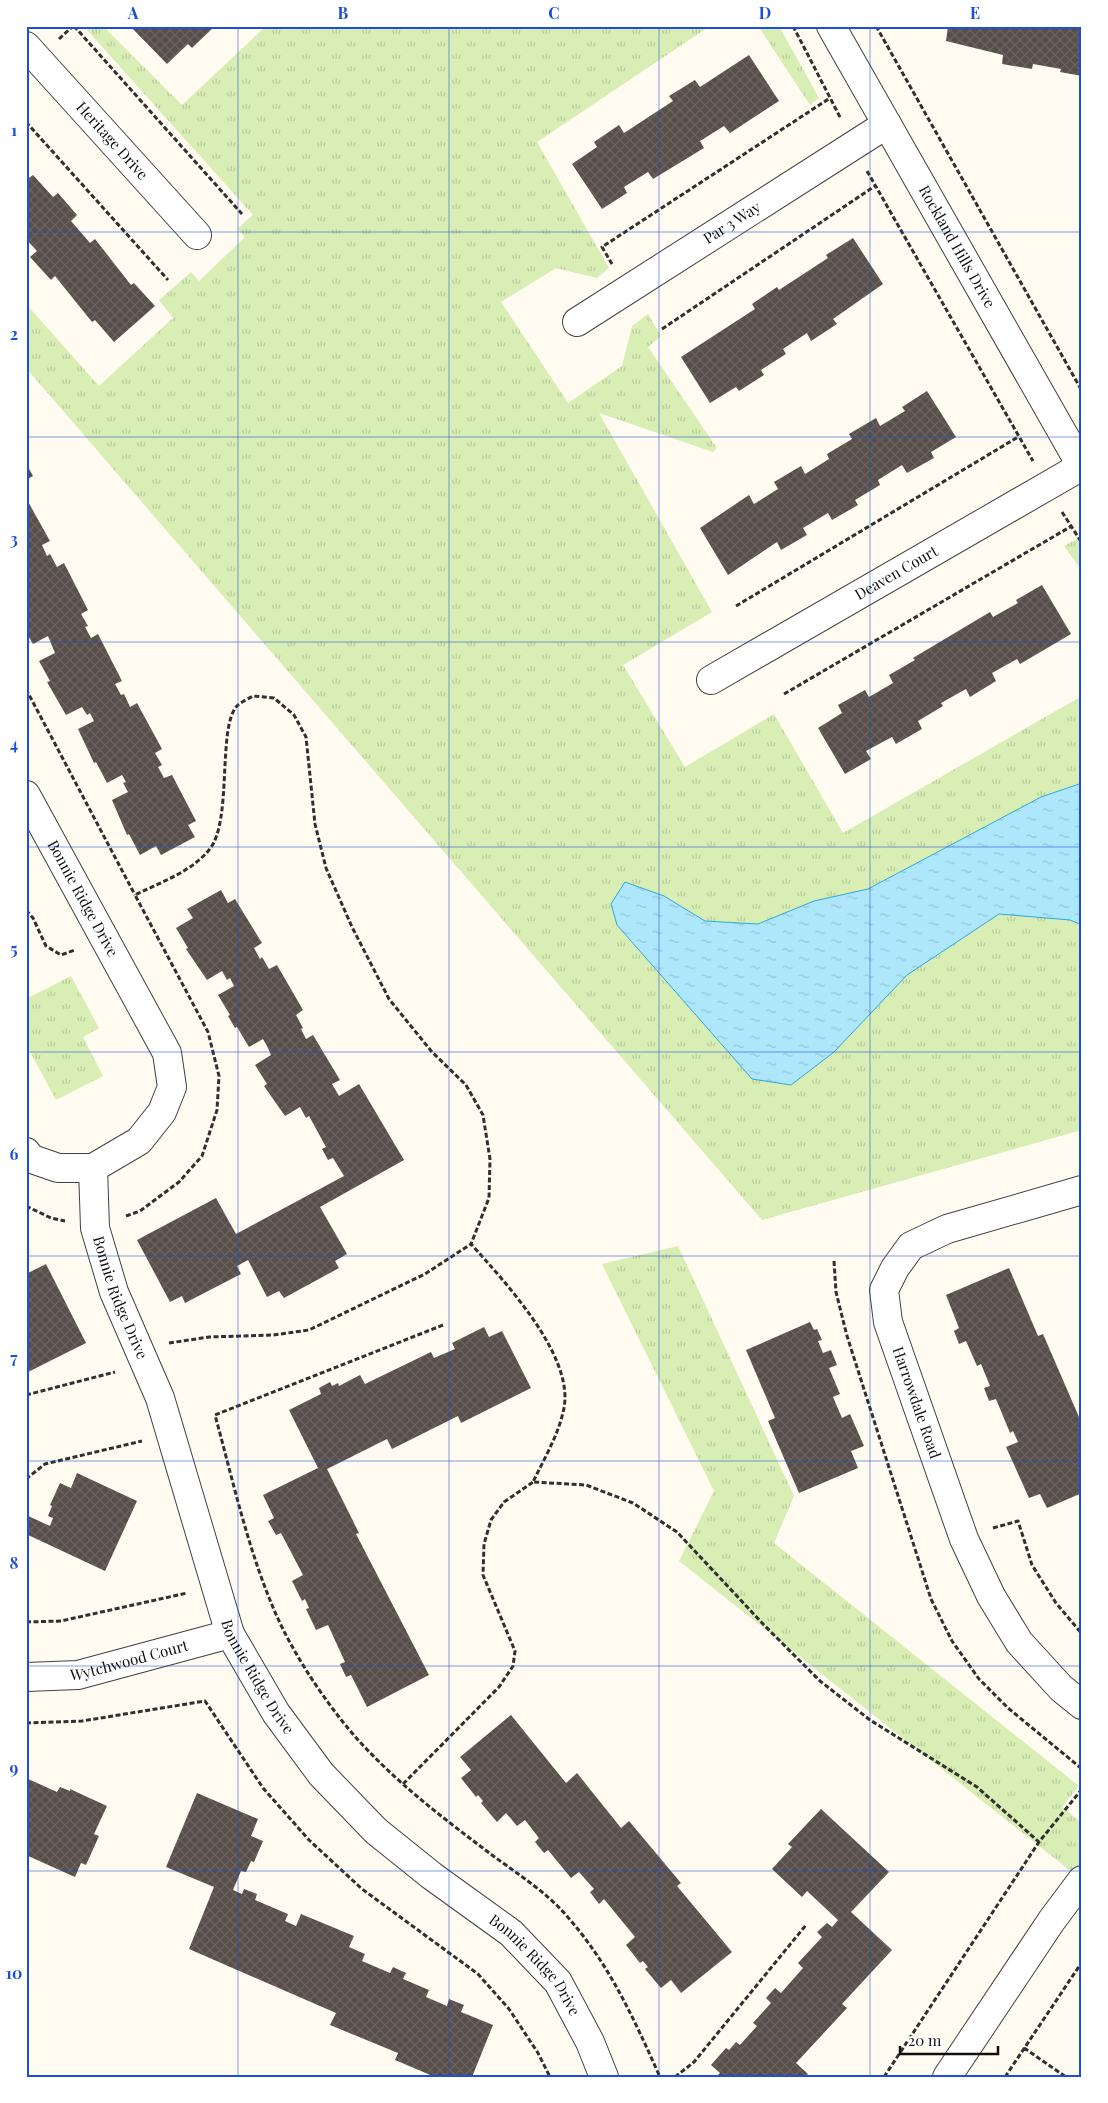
<svg xmlns="http://www.w3.org/2000/svg" width="1108" height="2103" font-family="'Playfair Display',serif">
<style>
.park{fill:url(#park-tufts)}
.water{fill:url(#water-ripples);stroke:#2ea8db}
.building{fill:url(#building-cross-hatch)}
.lines{fill:none;stroke-linecap:round;stroke-linejoin:round}
.minor-casing{stroke:#414141;stroke-width:30}
.path{stroke:#303030;stroke-width:3;stroke-dasharray:5 2.5;stroke-linecap:butt}
.minor{stroke:#fff;stroke-width:28}
.grid{fill:none;stroke:#1d4ed8;stroke-width:1;stroke-opacity:0.55}
.labels{text-anchor:middle;stroke-width:5;stroke-linejoin:round;paint-order:stroke}
.street-label{font-size:15px;fill:#0e0e0e;stroke:#fff}
.neatline{fill:none;stroke:#1d4ed8;stroke-width:2}
.grid-label{font-size:16px;text-anchor:middle;font-weight:bold;fill:#1d4ed8}
</style>
<defs>
<pattern id="park-tufts" width="24" height="20" patternUnits="userSpaceOnUse" patternTransform="scale(1.25)"><rect width="24" height="20" fill="#d8eeb5"/><path d="M3 7l-1-3M5 7V3M7 7l1-3M15 17l-1-3M17 17v-4M19 17l1-3" fill="none" stroke="#b8cb9a"/></pattern>
<pattern id="water-ripples" width="26" height="14" patternUnits="userSpaceOnUse" patternTransform="scale(1.25)"><rect width="26" height="14" fill="#aee7fc"/><path d="M2 4q2-2 4 0t4 0M15 11q2-2 4 0t4 0" fill="none" stroke="#94c5d7"/></pattern>
<pattern id="building-cross-hatch" width="8" height="8" patternUnits="userSpaceOnUse" patternTransform="scale(1.25)"><rect width="8" height="8" fill="#584e4a"/><path d="M0 0l8 8M0 8l8-8" fill="none" stroke="#6b6360"/></pattern>
</defs>
<rect width="100%" height="100%" fill="#fffbf0"/>
<path class="park" d="M91,26H103L182,105L266,26H710L537,142L609,268L597,278L556,268L501,302L568,403L622,366L632,326L648,314L661,336L648,347L717,448L713,452L599,413L712,612L623,665L685,767L774,714L843,833L1082,696V1130L762,1220L26,368V304L99,386L173,318L159,300L191,272L199,281L245,237L237,229L253,215L87,30Z
M758,26H779L819,98L810,105Z
M1082,536V571L1064,546Z
M71,976L99,1028L83,1037L103,1076L56,1100L26,1044V999Z
M678,1246L794,1496L774,1543L1079,1786L1062,1807L1082,1823V1880L679,1561L714,1491L602,1264Z"/>
<path class="water" d="M1082,783V925L1070,920L999,914L907,975L834,1052L791,1085L752,1079L617,925L611,904L625,882L664,896L705,921L758,924L814,901L868,889L1041,797Z"/>
<path class="building" d="M130,26H215L192,48L188,44L167,64Z
M948,26H1082V76L1060,72L1061,69L1033,64L1032,69L1002,64L1003,55L946,41Z
M749,55L779,101L730,133L724,126L700,141L704,148L653,179L648,172L624,187L627,193L602,209L572,164L597,147L594,142L619,125L624,133L673,101L669,96L695,80L700,87Z
M26,175L29,178L33,175L53,197L58,193L77,215L71,221L90,243L95,239L131,285L134,283L155,306L114,342L95,320L92,322L55,276L51,280L30,257L37,251L26,239Z
M853,238L883,284L833,319L837,324L811,341L807,333L783,349L786,354L761,370L764,375L739,391L736,387L710,403L681,357L755,309L752,304L777,287L779,290L828,258L826,255Z
M927,391L956,437L931,452L934,458L907,473L902,465L878,480L880,485L855,500L858,505L832,520L828,513L803,528L807,535L781,550L777,542L728,575L700,528L749,495L754,504L778,489L774,482L801,466L805,474L829,459L827,454L852,439L849,434L876,418L880,426L905,411L902,407Z
M26,463L33,476L26,480Z
M26,498L50,541L42,545L47,556L50,554L57,567L64,563L88,610L81,614L88,626L85,627L91,638L98,634L122,681L115,684L121,695L124,694L130,707L137,703L162,749L155,753L162,765L158,767L164,778L172,775L196,821L188,825L195,837L161,855L156,846L140,855L129,834L127,835L112,800L128,792L123,783L126,782L122,775L107,783L96,762L94,763L78,729L94,721L90,713L87,715L82,707L66,715L47,682L50,681L39,661L55,653L48,636L33,644L26,632Z
M1042,585L1071,634L1020,664L1017,659L992,673L996,681L970,697L966,689L941,703L943,706L918,721L922,729L896,744L892,737L866,751L871,759L845,774L818,728L842,713L838,705L865,690L869,697L893,683L889,675L915,660L913,658L990,612L993,617L1018,603L1016,600Z
M221,890L228,903L235,899L262,943L254,948L260,959L262,957L269,969L277,965L303,1010L296,1015L303,1028L301,1029L306,1039L313,1035L340,1080L332,1084L339,1096L359,1084L404,1160L320,1207L347,1254L335,1261L339,1268L284,1298L279,1291L267,1297L248,1260L237,1266L241,1274L185,1303L182,1296L170,1302L137,1240L216,1198L236,1234L344,1176L333,1158L328,1160L322,1149L326,1147L309,1116L306,1118L300,1107L285,1116L264,1086L267,1084L255,1065L271,1055L267,1046L263,1039L249,1047L237,1027L235,1028L228,1016L230,1015L218,995L234,986L230,978L227,980L222,971L207,980L186,949L188,948L176,928L193,918L187,909Z
M46,1264L86,1343L26,1373V1274Z
M1009,1268L1038,1336L1043,1334L1082,1424V1493L1047,1508L1040,1494L1029,1498L1006,1447L1018,1442L1013,1431L1010,1433L996,1399L989,1401L984,1388L990,1386L981,1364L977,1366L966,1341L959,1344L954,1331L959,1328L946,1295Z
M810,1322L814,1330L817,1329L822,1340L818,1341L823,1353L831,1350L837,1365L829,1368L840,1394L833,1397L842,1418L850,1414L864,1446L851,1451L858,1468L799,1493L768,1421L775,1418L746,1350Z
M484,1327L489,1337L502,1331L531,1388L461,1423L458,1416L392,1449L387,1439L327,1469L359,1533L356,1534L429,1675L367,1707L351,1675L346,1677L340,1664L345,1662L328,1625L316,1630L306,1609L309,1608L305,1599L302,1601L292,1581L303,1575L281,1533L276,1535L268,1521L274,1518L263,1495L318,1468L289,1410L321,1394L319,1388L330,1382L332,1386L338,1383L339,1386L360,1375L365,1384L431,1352L434,1358L455,1349L452,1343Z
M77,1473L137,1501L105,1571L26,1534V1515L50,1526L53,1518L48,1516L52,1506L50,1505L60,1483L71,1488Z
M511,1715L566,1783L577,1773L621,1828L629,1821L681,1883L677,1886L732,1952L681,1993L671,1980L661,1988L645,1969L648,1967L643,1961L640,1963L626,1945L635,1937L604,1899L599,1904L590,1892L594,1889L579,1872L571,1878L548,1850L544,1853L535,1842L539,1838L525,1820L517,1826L506,1813L497,1822L481,1803L483,1801L478,1795L476,1797L461,1778L471,1770L460,1757Z
M26,1778L57,1792L60,1787L70,1791V1789L107,1806L94,1834L99,1836L86,1865L81,1863L75,1877L26,1855Z
M197,1793L258,1819L251,1836L263,1841L254,1862L251,1861L246,1872L241,1871L233,1890L242,1894L244,1889L257,1894L255,1900L288,1914L285,1921L296,1926L301,1914L354,1936L349,1947L365,1954L362,1961L390,1973L393,1967L406,1973L403,1979L429,1990L426,1997L447,2006L449,1999L464,2005L461,2012L493,2025L472,2077H435L395,2060L398,2053L330,2025L336,2013L189,1949L214,1887L166,1867Z
M821,1809L889,1872L851,1912L892,1950L842,2004L847,2008L796,2063L808,2074L805,2077H716L720,2073L711,2065L726,2048L729,2050L736,2042L740,2045L757,2026L753,2023L771,2003L766,1998L775,1988L781,1993L803,1968L798,1963L822,1937L817,1932L827,1923L832,1927L838,1920L807,1891L802,1897L772,1869L792,1847L788,1844Z"/>
<g class="lines">
<defs>
<g id="minor">
<path id="s1" d="M831,26L1082,467"/>
<path id="s2" d="M26,46L197,235"/>
<path id="s3" d="M577,322L887,124"/>
<path id="s4" d="M711,680L1082,466"/>
<path id="s5" d="M26,795L167,1053L172,1087L162,1112L139,1141L93,1168H58L32,1159L26,1152"/>
<path id="s6" d="M93,1168L95,1228L114,1292L160,1398L230,1634L276,1713L321,1774L376,1831L432,1876L511,1933L558,1982L590,2042L604,2077"/>
<path id="s7" d="M1082,1190L947,1229L911,1246L895,1268L884,1290L888,1322L964,1539L991,1596L1019,1642L1061,1688L1082,1705"/>
<path id="s8" d="M26,1677L78,1675L230,1634"/>
<path d="M947,2077L1052,1920L1082,1880"/>
</g>
</defs>
<use href="#minor" class="minor-casing"/>
<path class="path" d="M74,26L242,214
M793,26L841,119
M876,26L1082,391
M59,39L73,26
M26,122L168,280
M867,171L1033,461
M612,264L602,247L830,98
M662,329L875,186
M1062,512L1082,543
M736,606L1018,437
M26,689L135,895
M784,694L1070,527
M26,910L33,918L46,946L61,955L75,950
M26,1206L51,1218L65,1221
M126,1216L140,1211L179,1182L202,1156L217,1110L219,1076L208,1032L135,895C161,882 191,872 209,850C233,822 217,727 237,706C241,702 248,699 253,696L274,698L294,715L306,737L315,824L326,868L352,927L389,999L432,1052L466,1085L483,1115L490,1159L489,1198L471,1244
M834,1261L836,1292L847,1336L931,1599L952,1641L979,1679L1008,1708L1082,1769
M443,1325L215,1415C232,1477 246,1541 270,1600C286,1641 312,1682 339,1717C380,1770 435,1812 488,1852C513,1871 544,1890 565,1914C609,1963 633,2017 660,2077
M169,1343L209,1337L273,1335L309,1330L425,1274L471,1244C504,1281 574,1355 564,1408C559,1434 544,1459 533,1482L586,1485L633,1503L677,1532L764,1625L820,1681L870,1720L977,1787L1039,1842
M26,1395L115,1372
M26,1479L45,1464L142,1441
M993,1528L1018,1521L1032,1565L1056,1603L1082,1634
M26,1622L61,1621L187,1593
M26,1723L82,1721L205,1701L263,1788L309,1840L362,1889L478,1974L509,2009L538,2053L550,2077
M403,1784L499,1687L513,1666L515,1651L483,1575L484,1544L491,1520L504,1502L533,1482
M1024,2048L1066,2077
M675,2077L694,2062L806,1925
M884,2077L1039,1842L1082,1789
M1005,2077L1082,1962"/>
<use href="#minor" class="minor"/>
</g>
<path class="grid" d="M238,26V2077M449,26V2077M659,26V2077M870,26V2077M26,232H1082M26,437H1082M26,642H1082M26,847H1082M26,1052H1082M26,1256H1082M26,1461H1082M26,1666H1082M26,1871H1082"/>
<g class="labels">
<g class="street-label">
<text dy="5" stroke="none"><textPath href="#s2" startOffset="128">Heritage Drive</textPath></text>
<text dy="5" stroke="none"><textPath href="#s3" startOffset="184">Par 3 Way</textPath></text>
<text dy="5" stroke="none"><textPath href="#s1" startOffset="254">Rockland Hills Drive</textPath></text>
<text dy="5" stroke="none"><textPath href="#s4" startOffset="214">Deaven Court</textPath></text>
<text dy="5" stroke="none"><textPath href="#s5" startOffset="118">Bonnie Ridge Drive</textPath></text>
<text dy="5" stroke="none"><textPath href="#s6" startOffset="134">Bonnie Ridge Drive</textPath></text>
<text dy="5" stroke="none"><textPath href="#s7" startOffset="350">Harrowdale Road</textPath></text>
<text dy="5" stroke="none"><textPath href="#s8" startOffset="105">Wytchwood Court</textPath></text>
<text dy="5" stroke="none"><textPath href="#s6" startOffset="539">Bonnie Ridge Drive</textPath></text>
<text dy="5" stroke="none"><textPath href="#s6" startOffset="944">Bonnie Ridge Drive</textPath></text>
</g>
</g>
<rect width="1108" height="2103" fill="none" stroke="#ffffff" stroke-width="55"/>
<path d="M900 2046v8h98v-8" fill="none" stroke="#0e0e0e" stroke-width="2.5"/>
<text x="908" y="2046" font-size="15" fill="#0e0e0e" stroke="#ffffff" stroke-width="4" paint-order="stroke">20 m</text>
<rect x="28" y="28" width="1052" height="2048" class="neatline"/>
<g class="grid-label">
<text x="133" y="19">A</text>
<text x="343" y="19">B</text>
<text x="554" y="19">C</text>
<text x="765" y="19">D</text>
<text x="975" y="19">E</text>
<text x="14" y="136">1</text>
<text x="14" y="340">2</text>
<text x="14" y="545">3</text>
<text x="14" y="750">4</text>
<text x="14" y="955">5</text>
<text x="14" y="1160">6</text>
<text x="14" y="1364">7</text>
<text x="14" y="1569">8</text>
<text x="14" y="1774">9</text>
<text x="14" y="1979">10</text>
</g>
</svg>
